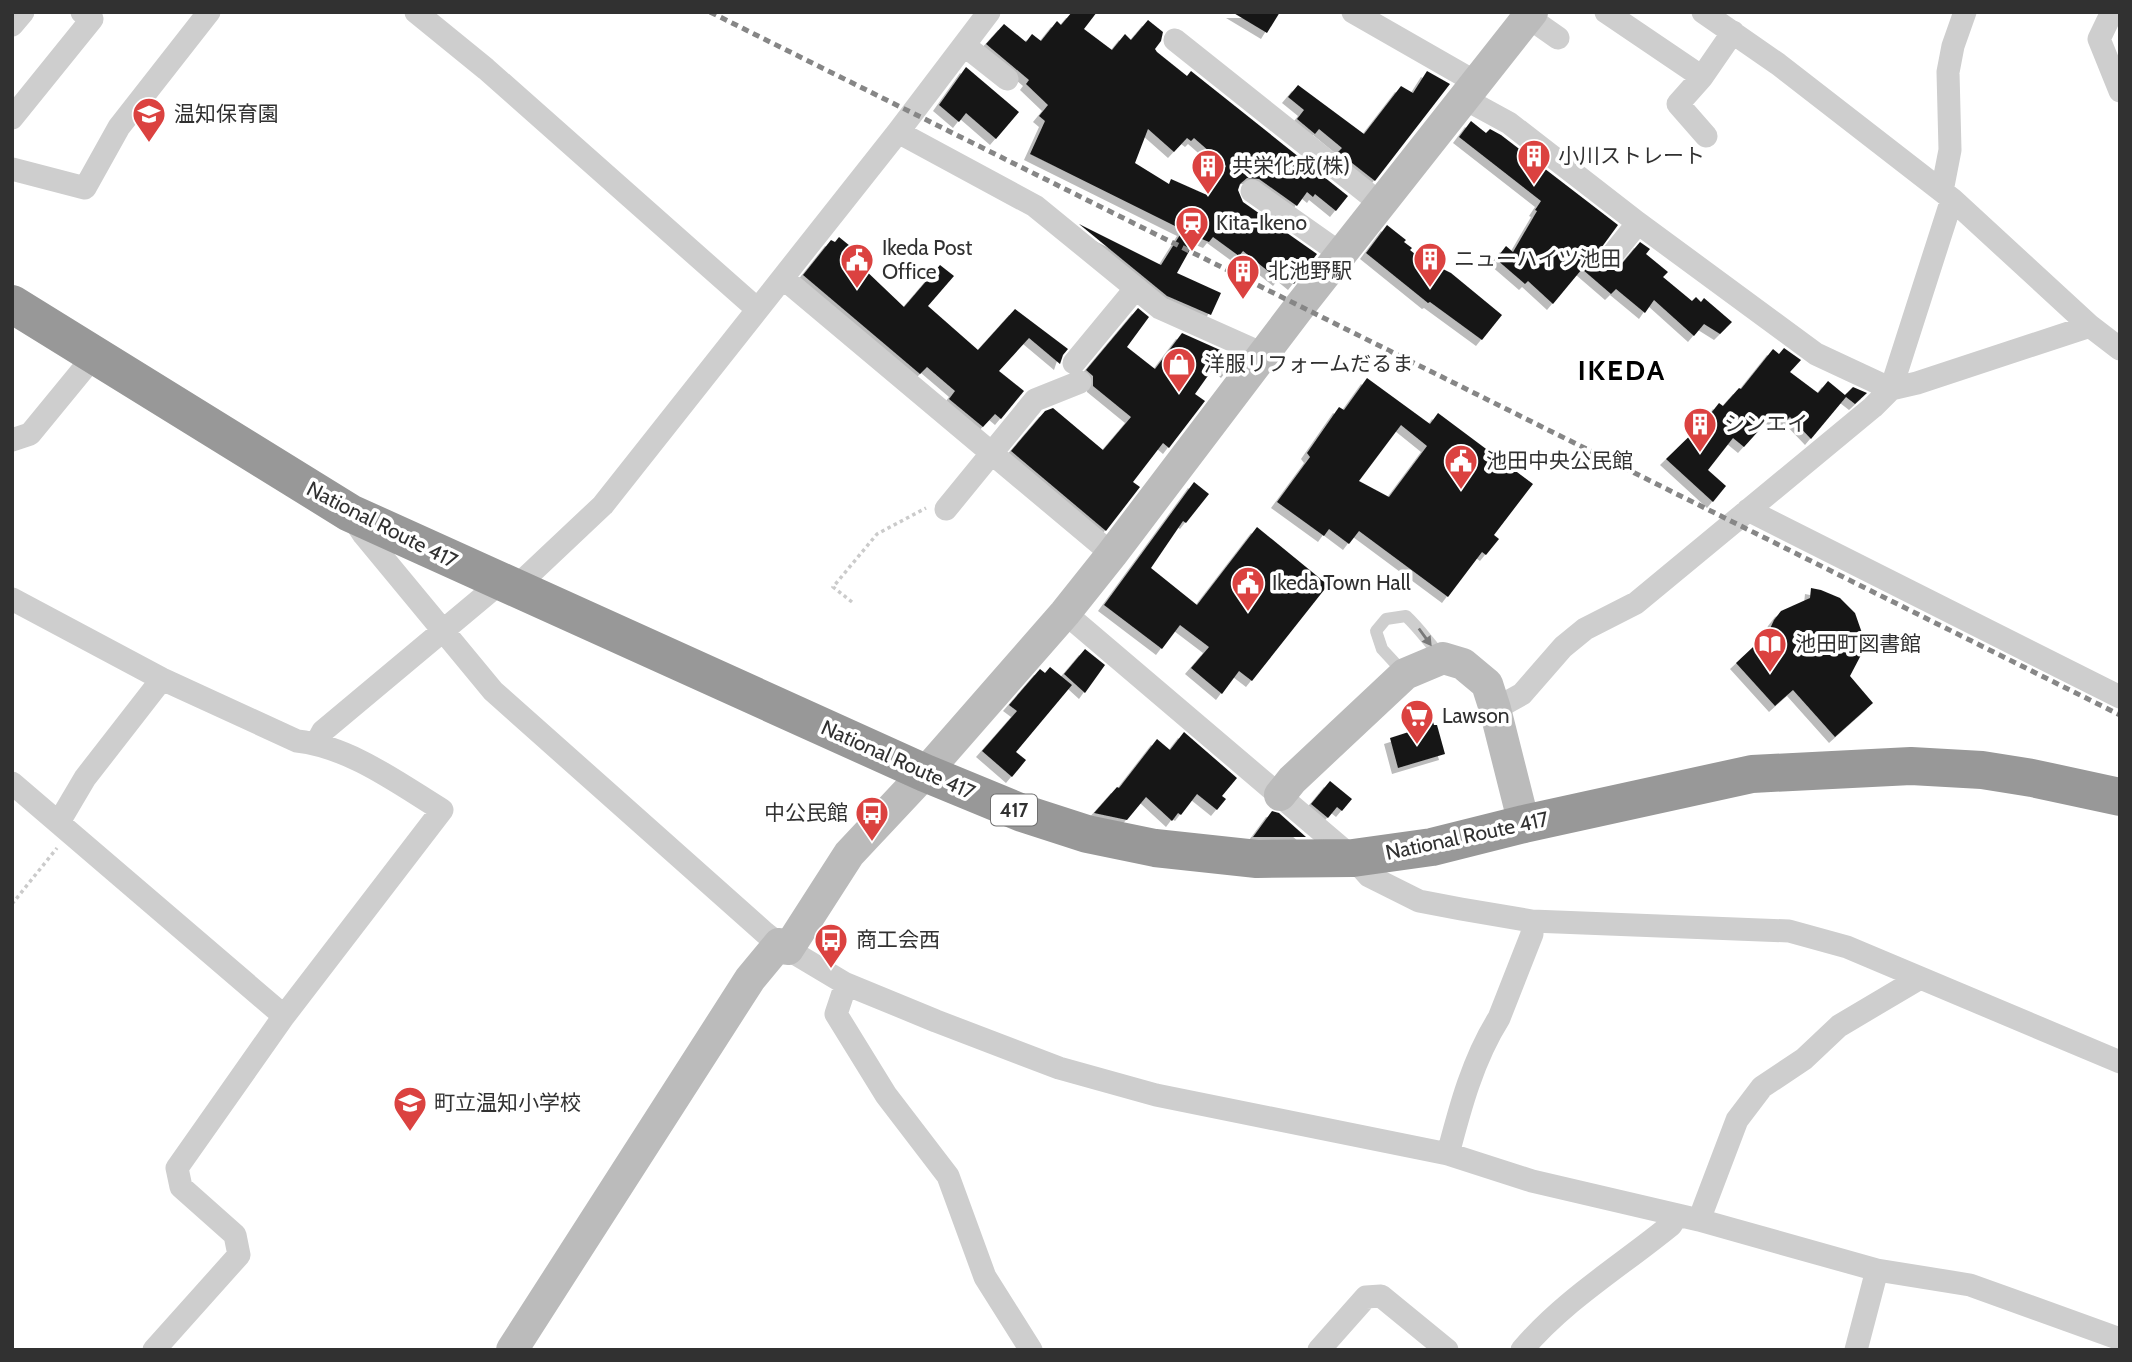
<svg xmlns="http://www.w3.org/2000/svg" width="2132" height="1362" font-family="Cabin,'Noto Sans JP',sans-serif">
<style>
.building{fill:#181818;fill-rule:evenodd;filter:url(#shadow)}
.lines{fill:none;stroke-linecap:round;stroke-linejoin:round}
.path{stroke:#cbcbcb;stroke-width:3.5;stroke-dasharray:3.5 3.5;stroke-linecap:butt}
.lane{stroke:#cecece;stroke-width:12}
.street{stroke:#cecece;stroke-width:23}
.secondary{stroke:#bbb;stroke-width:32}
.highway{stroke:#989898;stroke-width:38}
.rail{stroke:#868686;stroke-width:5;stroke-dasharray:7 5;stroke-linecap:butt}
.oneway{fill:#787878}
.labels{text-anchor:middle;stroke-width:7;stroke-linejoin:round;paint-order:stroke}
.shield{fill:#fff;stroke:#6f6f6f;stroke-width:2}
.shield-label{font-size:19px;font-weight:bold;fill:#313131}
.poi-label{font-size:21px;fill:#313131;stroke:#fff;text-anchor:start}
.street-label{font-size:21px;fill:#313131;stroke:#fff}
.district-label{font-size:28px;font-weight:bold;letter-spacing:2px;fill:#000;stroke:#fff}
</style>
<defs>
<filter id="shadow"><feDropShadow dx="-6" dy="6" stdDeviation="0" flood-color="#0004"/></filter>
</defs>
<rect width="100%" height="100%" fill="#fff"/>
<path class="building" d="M1072,12H1097L1084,29L1112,50L1125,34L1131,40L1148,20L1163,32L1161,41L1155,49L1157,52L1187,76L1191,71L1348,196L1336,211L1315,194L1313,197L1307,192L1297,206L1259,179L1247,178L1240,184L1238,190L1243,202L1317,254L1294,284L1283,275L1279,280L1243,251L1239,256L1213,237L1209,242L1197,237L1177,273L1221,293L1211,315L1167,296L1079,224L1161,265L1183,230L1030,154L1045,121L1039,116L1048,105L1026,84L1029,80L986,44L1004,24L1026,42L1032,34L1041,41L1057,21L1061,25ZM1148,129L1174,152L1187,138L1191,141L1194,138L1226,166L1207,195L1171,179L1169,184L1135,163Z
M1232,12H1280L1267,33Z
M966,67L1019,112L996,139L966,113L959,122L939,105Z
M1427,71L1450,84L1375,181L1338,152L1342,148L1319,129L1315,134L1297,119L1304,110L1288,97L1298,85L1364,134L1401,86L1413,93Z
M1471,121L1486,133L1490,129L1501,135L1618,225L1599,251L1600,260L1605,265L1612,268L1619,267L1640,242L1650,249L1646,254L1668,272L1663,277L1692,301L1696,297L1701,302L1704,298L1732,322L1720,334L1704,324L1694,336L1654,300L1645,313L1616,289L1611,294L1582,269L1553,304L1528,281L1525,284L1496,259L1506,246L1513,252L1537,211L1535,210L1541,201L1459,137Z
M1387,225L1406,240L1404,242L1412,248L1410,250L1435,270L1439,267L1451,273L1502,315L1482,340L1430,302L1428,303L1366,253Z
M839,237L866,259L861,266L904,307L940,265L954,276L928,306L978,350L1015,309L1068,349L1063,355L1060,364L1029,338L999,371L1024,391L1001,419L995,414L983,427L949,399L955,391L927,367L920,374L803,275L831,240L835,242Z
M1138,308L1149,317L1127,347L1155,369L1182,333L1238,358L1227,372L1217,363L1195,394L1205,401L1169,448L1163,443L1133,482L1140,487L1106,531L1011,451L1045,411L1053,408L1103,450L1131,417L1093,386V376L1086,370Z
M1784,348L1801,360L1790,372L1818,393L1828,381L1845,395L1853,387L1867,393L1855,404L1846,397L1811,439L1790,417L1785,422L1779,415L1774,420L1771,417L1744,447L1733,438L1708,470L1726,486L1713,502L1666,459L1704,422L1719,403L1723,406L1739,388L1741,389L1773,349L1779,354Z
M1367,378L1430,424L1438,413L1533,484L1494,535L1499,539L1486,555L1482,552L1448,597L1359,531L1349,544L1329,529L1324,536L1277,502L1310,457L1307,453L1339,407L1344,410ZM1401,425L1427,446L1389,497L1359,481Z
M1194,482L1209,494L1186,523L1183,521L1151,568L1197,605L1257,527L1328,585L1252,681L1239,671L1222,694L1191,668L1209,647L1180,625L1162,649L1104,605Z
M1811,588L1821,590L1840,598L1855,613L1862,633L1861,655L1850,676L1873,703L1835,737L1793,690L1775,706L1736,663L1768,633L1774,620L1781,611L1810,598Z
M1085,649L1105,665L1085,693L1064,674Z
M1050,667L1072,685L1016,752L1026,760L1012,777L982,751L1017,711L1009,705L1040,669L1045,673Z
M1433,722L1434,725H1437L1445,754L1398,768L1390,738L1418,729L1417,726Z
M1184,732L1237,778L1222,796L1226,799L1217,810L1197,794L1181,815L1178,813L1172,821L1146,797L1127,820L1094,813L1117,787L1119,788L1157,739L1170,750Z
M1330,781L1352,799L1342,811L1337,807L1328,818L1311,804Z
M1272,811L1279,813L1306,837H1253Z"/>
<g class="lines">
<path class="path" d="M852,602L833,587L877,534L926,508
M12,904L57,848"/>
<path class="lane" d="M1405,674L1382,649L1376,631L1386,619L1406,616C1420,629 1429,643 1442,657"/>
<path class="street" d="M416,12L486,69L757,309
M1353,12L1477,83
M1606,12L1702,77L1678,104L1706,136
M1703,12L1778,64L1952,199L2090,326L2120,349
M2112,12L2099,39L2120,91
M1528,17L1558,38
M12,25L23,12
M1175,40L1381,204
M964,45L1007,79
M1702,77L1733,32
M1465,99L1509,123L1638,223L1816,354L1891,389L1917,383L2090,326
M12,118L92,19L82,12
M898,132L1035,206L1160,308L1263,354
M12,169L85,188L119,127L209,12
M1252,191L1341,254
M1942,191L1950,150L1948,72L1953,46L1965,12
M1613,254L1638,223
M783,278L1112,554
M1074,363L1136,288
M12,440L30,434L94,356
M946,509L1035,400L1080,382
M1748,510L2120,697
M354,520L364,535L493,691L765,933L779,944L846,984L936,1021L1059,1068L1156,1095L1448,1154L1532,1181L1699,1220L1877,1270L1970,1285L2120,1339
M514,589L603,505L898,132L989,12
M12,599L162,679L297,741C350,747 398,783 442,810L284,1016L177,1168L181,1187L235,1235L239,1255L154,1350
M1065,613L1353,858L1369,876L1419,901L1461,909L1532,921L1789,931L1847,947L2120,1062
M1495,709L1522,694L1563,647L1585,629L1636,603L1873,407L1891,389L1952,199
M316,744L323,731L500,583
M12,783L284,1016
M59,822L85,778L162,679
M846,984L836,1014L886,1095L948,1176L985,1277L1031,1350
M1448,1154C1460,1108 1473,1059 1499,1018L1532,934V921
M1699,1220L1737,1120L1762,1087L1804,1059L1839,1026L1920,978
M1319,1350L1366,1297L1381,1296L1447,1350
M1522,1350C1564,1300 1621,1266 1671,1225L1677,1215
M1856,1350L1877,1270"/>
<path class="secondary" d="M1280,795L1292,780L1405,674L1443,658L1463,664L1487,684L1495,709L1524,824
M788,949L849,854L925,773L1065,613L1112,554L1300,306L1532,12
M512,1350L750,979L779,944"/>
<path class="highway" d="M12,304L350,513L925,773L1022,813L1087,834L1155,848L1257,859L1353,858L1432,847L1524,824L1752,774L1911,766L1982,770L2032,778L2120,797"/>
<path class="rail" d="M710,12L2120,715"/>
</g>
<defs><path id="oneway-solid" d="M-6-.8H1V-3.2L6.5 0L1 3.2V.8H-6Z" transform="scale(1.75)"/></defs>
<use class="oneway" href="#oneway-solid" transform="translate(1425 637) rotate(54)"/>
<defs>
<symbol id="school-pin" viewBox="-11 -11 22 30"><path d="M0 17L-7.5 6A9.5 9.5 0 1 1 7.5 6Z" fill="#db4240" stroke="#fff"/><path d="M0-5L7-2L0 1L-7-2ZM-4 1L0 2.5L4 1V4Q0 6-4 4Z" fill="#fff"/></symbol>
<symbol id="building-pin" viewBox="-11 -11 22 30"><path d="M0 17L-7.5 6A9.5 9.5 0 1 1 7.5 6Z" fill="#db4240" stroke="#fff"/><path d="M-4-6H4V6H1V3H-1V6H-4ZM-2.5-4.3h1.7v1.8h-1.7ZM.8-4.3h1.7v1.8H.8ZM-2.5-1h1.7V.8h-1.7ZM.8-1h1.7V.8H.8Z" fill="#fff"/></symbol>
<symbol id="station-pin" viewBox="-11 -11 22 30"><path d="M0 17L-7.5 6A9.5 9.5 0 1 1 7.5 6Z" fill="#db4240" stroke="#fff"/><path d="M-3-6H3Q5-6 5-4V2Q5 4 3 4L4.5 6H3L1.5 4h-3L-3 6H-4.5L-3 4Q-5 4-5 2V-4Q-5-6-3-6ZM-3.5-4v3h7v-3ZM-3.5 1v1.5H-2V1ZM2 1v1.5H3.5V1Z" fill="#fff"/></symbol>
<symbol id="civic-pin" viewBox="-11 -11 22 30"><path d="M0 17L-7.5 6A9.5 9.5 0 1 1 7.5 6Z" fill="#db4240" stroke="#fff"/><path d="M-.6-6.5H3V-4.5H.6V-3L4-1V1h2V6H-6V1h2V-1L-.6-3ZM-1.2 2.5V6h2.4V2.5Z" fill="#fff"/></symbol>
<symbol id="shop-pin" viewBox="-11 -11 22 30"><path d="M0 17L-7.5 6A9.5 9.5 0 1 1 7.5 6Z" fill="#db4240" stroke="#fff"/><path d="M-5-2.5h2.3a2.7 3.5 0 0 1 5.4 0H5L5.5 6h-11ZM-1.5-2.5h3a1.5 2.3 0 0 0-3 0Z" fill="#fff"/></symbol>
<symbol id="library-pin" viewBox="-11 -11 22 30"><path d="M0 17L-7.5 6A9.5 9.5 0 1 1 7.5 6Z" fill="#db4240" stroke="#fff"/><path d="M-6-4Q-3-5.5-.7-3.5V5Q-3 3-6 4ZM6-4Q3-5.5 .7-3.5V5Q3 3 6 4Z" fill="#fff"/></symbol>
<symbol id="supermarket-pin" viewBox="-11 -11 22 30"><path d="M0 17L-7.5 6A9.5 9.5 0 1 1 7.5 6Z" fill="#db4240" stroke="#fff"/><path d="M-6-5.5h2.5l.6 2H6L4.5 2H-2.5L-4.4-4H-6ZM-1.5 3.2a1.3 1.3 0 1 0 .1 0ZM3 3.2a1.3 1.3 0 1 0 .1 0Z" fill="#fff"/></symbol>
<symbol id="bus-pin" viewBox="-11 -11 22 30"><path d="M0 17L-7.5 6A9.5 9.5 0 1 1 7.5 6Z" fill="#db4240" stroke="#fff"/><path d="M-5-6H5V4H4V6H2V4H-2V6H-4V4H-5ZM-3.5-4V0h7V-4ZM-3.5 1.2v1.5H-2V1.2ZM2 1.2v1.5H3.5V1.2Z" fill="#fff"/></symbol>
</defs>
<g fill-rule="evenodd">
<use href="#school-pin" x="130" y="95" width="38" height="52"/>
<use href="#building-pin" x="1515" y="137" width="38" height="52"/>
<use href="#building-pin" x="1189" y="147" width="38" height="52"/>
<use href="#station-pin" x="1173" y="204" width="38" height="52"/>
<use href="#building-pin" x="1411" y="240" width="38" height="52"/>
<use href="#civic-pin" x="838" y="241" width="38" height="52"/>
<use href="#building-pin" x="1224" y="252" width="38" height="52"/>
<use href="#shop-pin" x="1160" y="345" width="38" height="52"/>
<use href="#building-pin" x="1681" y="405" width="38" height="52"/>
<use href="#civic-pin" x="1442" y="442" width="38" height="52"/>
<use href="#civic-pin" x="1229" y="564" width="38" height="52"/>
<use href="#library-pin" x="1751" y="625" width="38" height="52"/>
<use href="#supermarket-pin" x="1398" y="697" width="38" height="52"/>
<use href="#bus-pin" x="853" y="794" width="38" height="52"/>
<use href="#bus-pin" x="812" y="921" width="38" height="52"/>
<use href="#school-pin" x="391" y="1084" width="38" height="52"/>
</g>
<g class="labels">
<rect class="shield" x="991" y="794.5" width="46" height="31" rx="5"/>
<g class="shield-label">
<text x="1014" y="817">417</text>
</g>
<g class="poi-label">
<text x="174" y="121">温知保育園</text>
<text x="1558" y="163">小川ストレート</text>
<text x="1232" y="173">共栄化成(株)</text>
<text x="1216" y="230">Kita-Ikeno</text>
<text x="882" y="255">Ikeda Post<tspan x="882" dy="24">Office</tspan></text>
<text x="1454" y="266">ニューハイツ池田</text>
<text x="1268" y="278">北池野駅</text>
<text x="1204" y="371">洋服リフォームだるま</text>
<text x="1724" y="431">シンエイ</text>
<text x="1486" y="468">池田中央公民館</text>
<text x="1272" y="590">Ikeda Town Hall</text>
<text x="1795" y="651">池田町図書館</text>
<text x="1442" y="723">Lawson</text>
<text x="848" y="820" text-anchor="end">中公民館</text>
<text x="856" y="947">商工会西</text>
<text x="434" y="1110">町立温知小学校</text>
</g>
<g class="street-label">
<text transform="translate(382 525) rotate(27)" y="7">National Route 417</text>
<text transform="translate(898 760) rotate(24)" y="7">National Route 417</text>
<text transform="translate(1467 836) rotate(-12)" y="7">National Route 417</text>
</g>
<g class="district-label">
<text x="1622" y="380">IKEDA</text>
</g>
</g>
<rect width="2132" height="1362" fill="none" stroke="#313131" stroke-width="28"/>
</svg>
